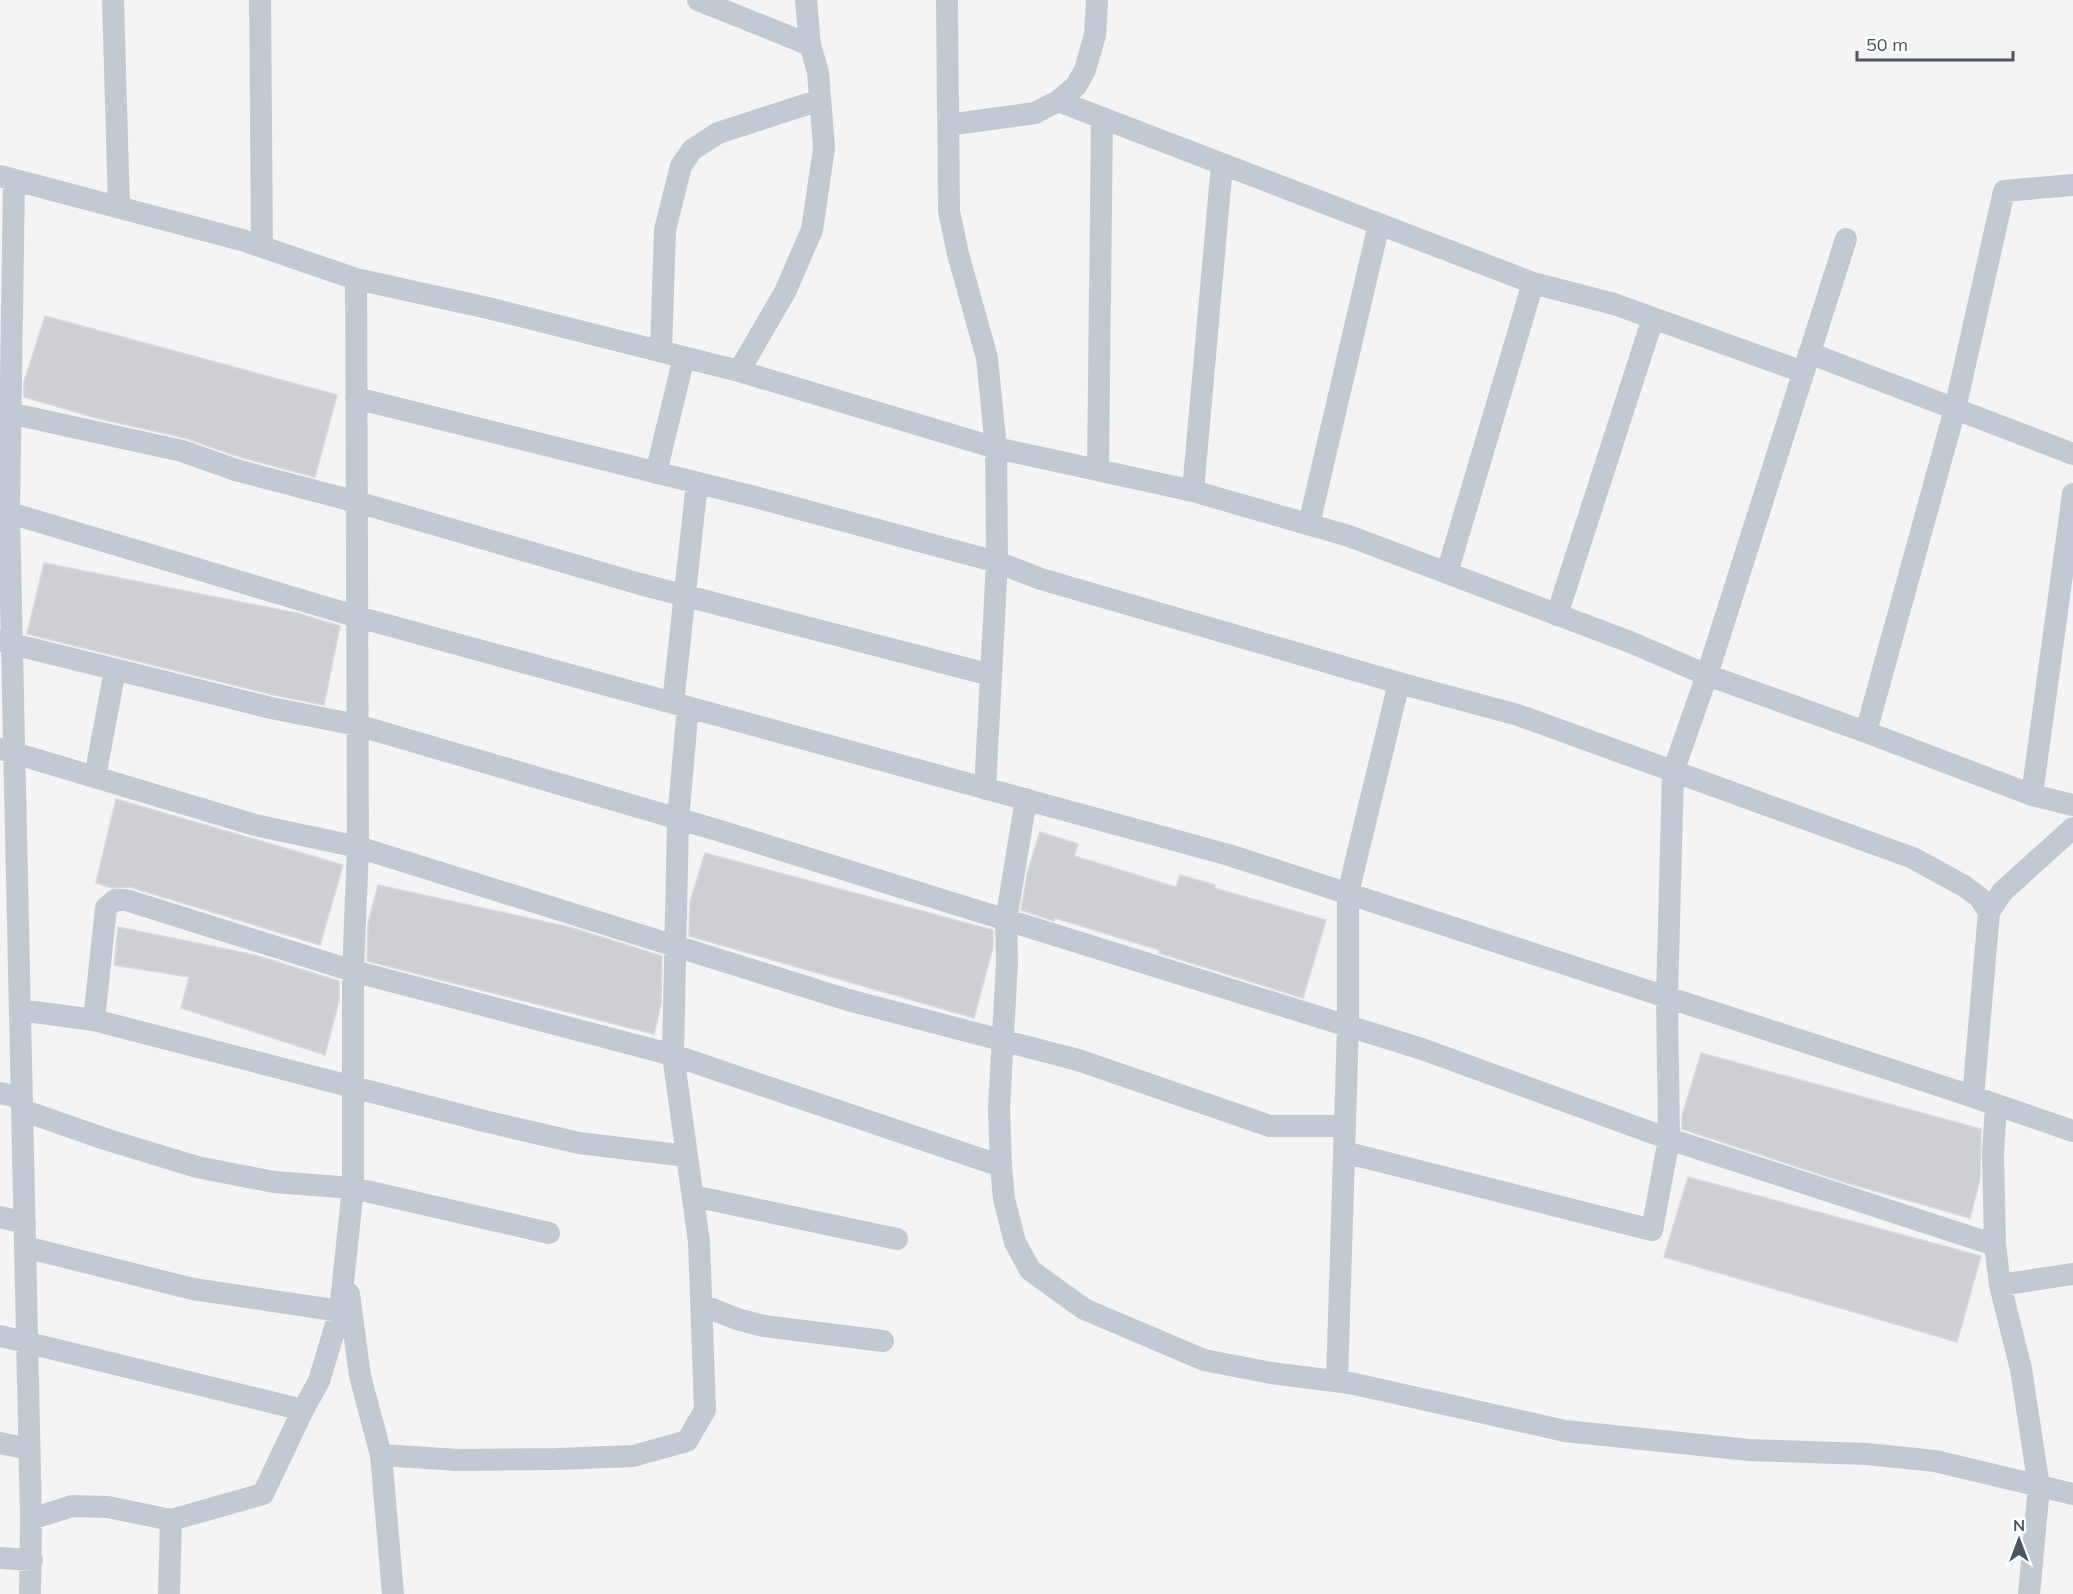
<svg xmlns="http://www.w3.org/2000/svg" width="2073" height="1594" font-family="Mulish,sans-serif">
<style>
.building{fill:#cdcfd5;stroke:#d7d9de;stroke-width:1.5}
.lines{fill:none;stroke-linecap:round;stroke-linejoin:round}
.minor{stroke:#c1cad2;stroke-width:22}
</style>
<rect width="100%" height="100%" fill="#f5f3f3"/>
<path class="building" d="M45,316L337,395L315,477L240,457L185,438L96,418L24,397V382Z
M44,563L297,613L340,626L324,705L274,695L27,634Z
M116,799L343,865L320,945L130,887L112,888L96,883Z
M1040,832L1078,844L1074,856L1176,887L1180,875L1215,885L1214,888L1326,920L1303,998L1159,953V950L1055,918L1054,921L1021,910L1028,870Z
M705,853L993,930V947L974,1018L689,936L690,902Z
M378,885L569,927L662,956L661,1004L654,1034L367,961L368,923Z
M118,927L255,955L339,981V1001L325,1055L181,1008L189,977L114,965Z
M1701,1053L1981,1129L1980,1179L1970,1218L1847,1183L1682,1129V1116Z
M1688,1177L1981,1256L1957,1342L1664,1257Z"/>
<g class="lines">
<path class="minor" d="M113,0L119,208
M260,0L262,247
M698,0L810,45
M947,0L949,211L958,254L987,358L996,448L997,562L985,789
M1058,101L1533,283L1614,304L1803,372
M948,125L1035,113L1058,101L1076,86L1085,70L1095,35L1097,0
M0,176L242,240L356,279L488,308L739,371L996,448L1193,491L1349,536L1630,642L1707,675L1866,732L2032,795L2073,805
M14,181L9,512L31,1519L30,1594
M661,351L665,230L681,166L692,150L718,133L820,100
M1809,353L2073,454
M739,371L785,292L812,230L824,148L818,72L810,45L806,0
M356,398L755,497L997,562L1041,579L1399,683L1518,715L1913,858L1964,886L1979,897L1989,912
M0,411L182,451L236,470L357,502L640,584L991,675
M1098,470L1102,118
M656,473L684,357
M1193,491L1222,164
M0,510L358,617L1229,855L1950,1089L2073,1131
M1309,524L1379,224
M1447,573L1533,283
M1557,615L1653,318
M0,641L271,708L357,725L717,830L1422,1049L1669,1139L1995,1245
M673,703L697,483
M1866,732L1955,409L2004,191L2073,185
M1,749L255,825L358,847L848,1000L1078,1060L1270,1126H1345
M95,777L115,670
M2032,795L2073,494
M1026,799L1006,921L1007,963L999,1108L1001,1166L1004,1199L1015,1242L1030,1270L1084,1309L1204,1360L1271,1373L1350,1383L1565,1431L1749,1450L1867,1454L1935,1461L2073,1494
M20,1010L94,1020L488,1122L579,1143L687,1156
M94,1020L106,908L115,900H126L353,971L673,1055L1001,1166
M0,1093L22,1098
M1973,1097L1989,912L2002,892L2073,828
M1996,1105L1993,1153L1995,1245L2000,1285L2021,1369L2039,1487L2029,1594
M22,1110L105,1139L197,1167L274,1182L353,1188L549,1233
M1344,1152L1652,1230L1669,1139L1667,997L1673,772L1707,675L1846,239
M693,1196L897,1239
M0,1217L25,1223
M25,1247L193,1289L340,1311
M2000,1285L2073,1274
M349,1294L360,1376L381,1455L458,1460L557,1459L633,1456L687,1441L705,1410L699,1242L673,1055L678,819L688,707
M702,1305L737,1319L764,1326L883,1341
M0,1336L303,1410
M1337,1381L1348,1026V893L1399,683
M0,1443L29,1449
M381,1455L393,1594
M31,1519L72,1506L108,1507L171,1520L263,1494L303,1410L319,1381L340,1311L353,1188V971L358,847L356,279
M0,1558L32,1560
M169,1594L171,1520"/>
</g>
<g transform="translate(2019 1540)" stroke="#ffffff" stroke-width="4.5" paint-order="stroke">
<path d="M0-4.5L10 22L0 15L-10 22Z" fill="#4a5661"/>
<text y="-9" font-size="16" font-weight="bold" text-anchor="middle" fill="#4a5661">N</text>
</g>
<path d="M1857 51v9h156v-9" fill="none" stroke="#4a5661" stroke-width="3"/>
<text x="1866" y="51" font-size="18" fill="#4a5661" stroke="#ffffff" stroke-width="4.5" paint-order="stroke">50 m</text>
</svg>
